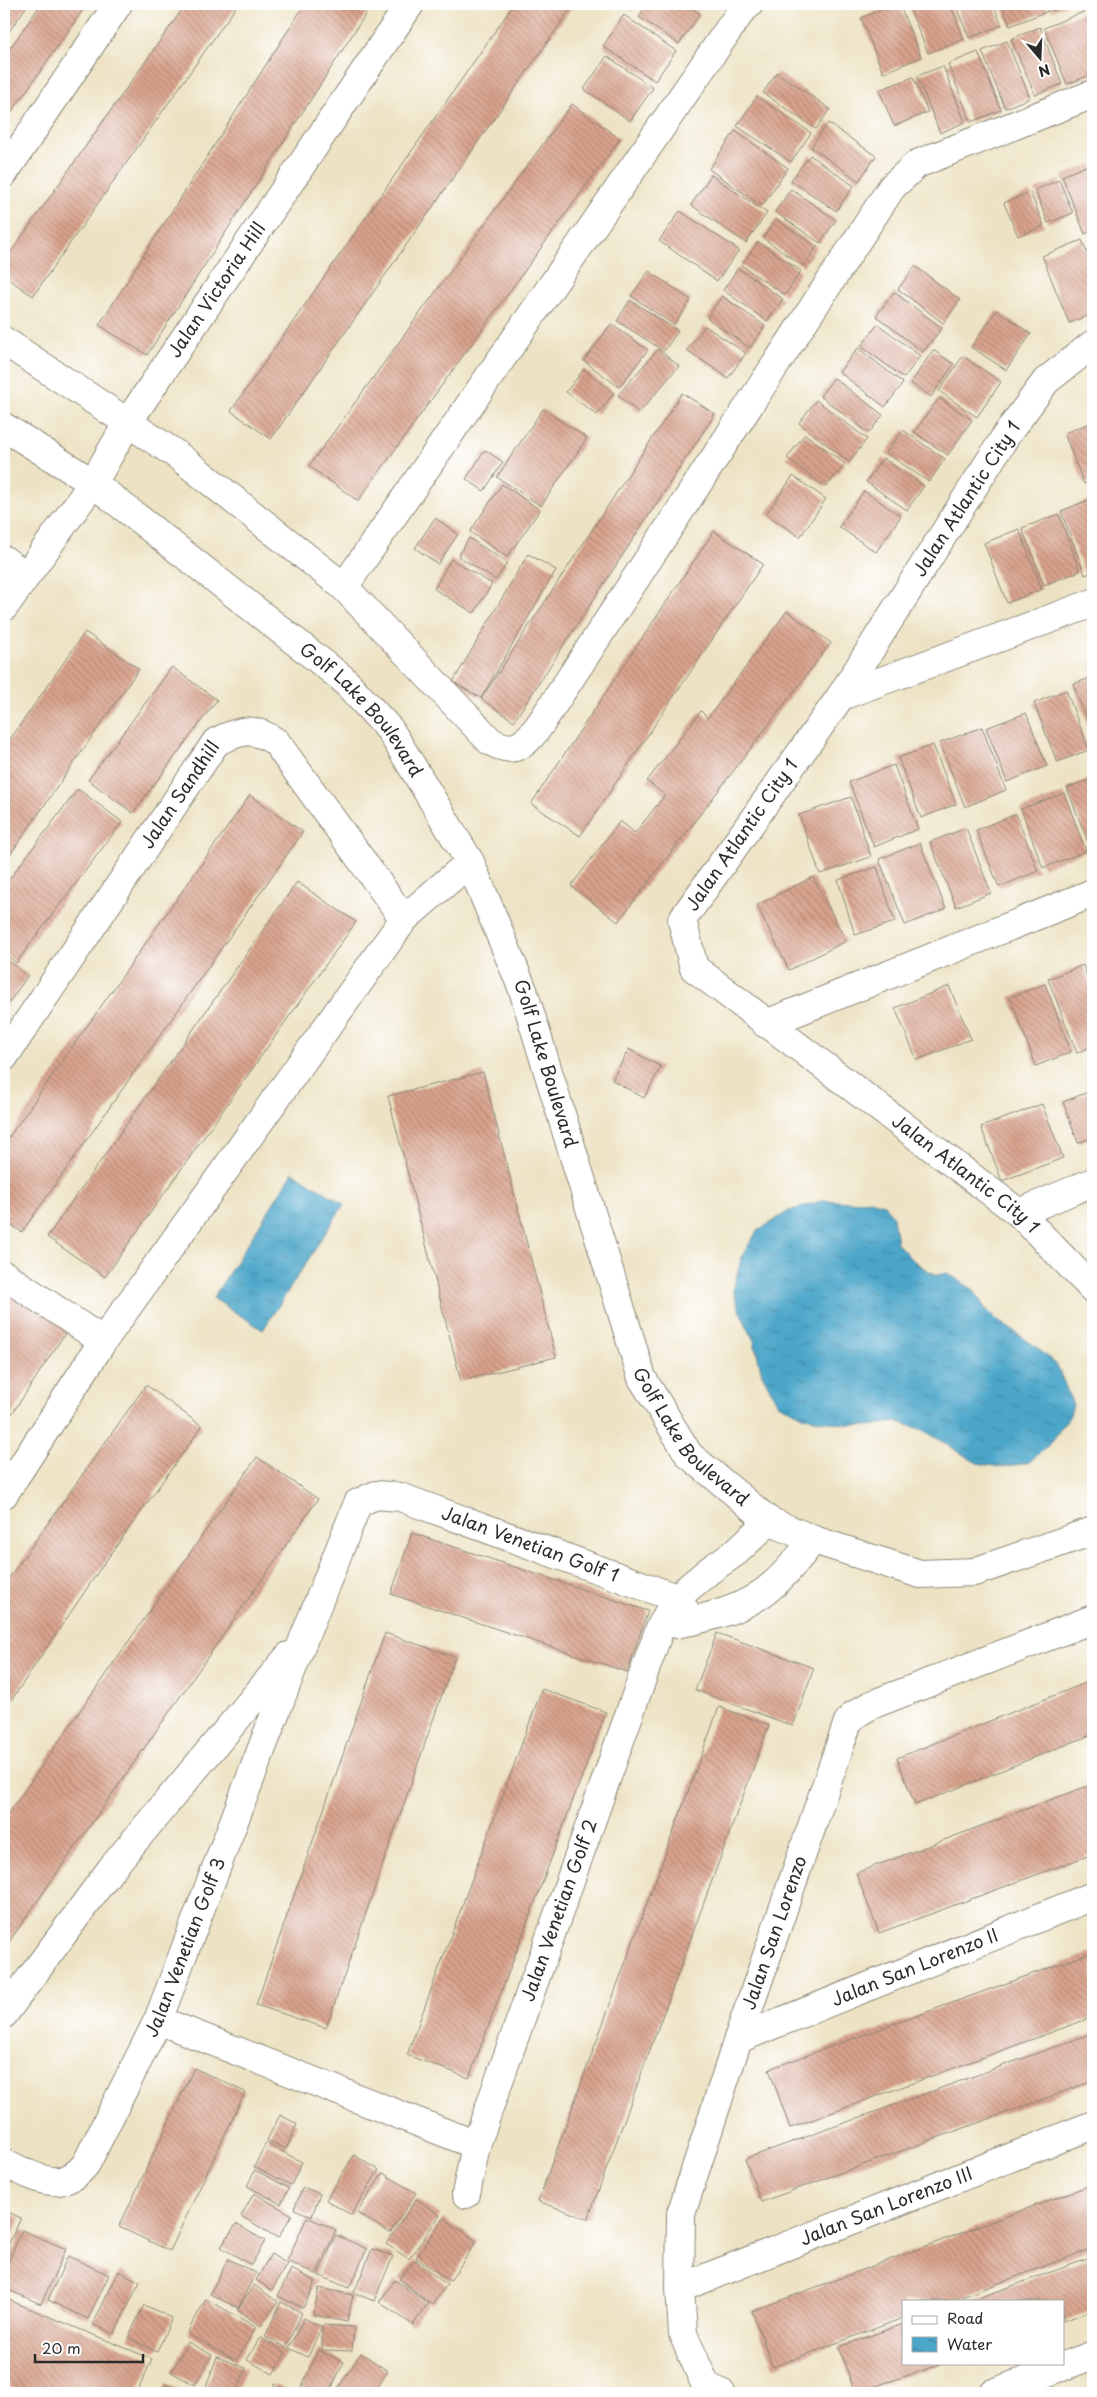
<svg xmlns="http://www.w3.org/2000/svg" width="1097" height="2397" font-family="'Playpen Sans',sans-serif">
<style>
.water{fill:url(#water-ripples);stroke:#3b687a}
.building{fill:url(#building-back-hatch)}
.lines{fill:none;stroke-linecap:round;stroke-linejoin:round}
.street-casing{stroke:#8c8778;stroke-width:30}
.street{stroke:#fff;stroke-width:28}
.labels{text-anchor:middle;stroke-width:4;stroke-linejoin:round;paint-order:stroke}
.street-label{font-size:18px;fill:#2b2b2b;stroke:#fff}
</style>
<defs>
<pattern id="water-ripples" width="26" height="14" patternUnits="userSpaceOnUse" patternTransform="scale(1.25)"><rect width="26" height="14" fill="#4ba6c9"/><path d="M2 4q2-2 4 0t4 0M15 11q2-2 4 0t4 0" fill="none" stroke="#3f87a3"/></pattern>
<pattern id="building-back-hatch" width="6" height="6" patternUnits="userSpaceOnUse" patternTransform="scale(1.25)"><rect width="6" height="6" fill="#d9a38c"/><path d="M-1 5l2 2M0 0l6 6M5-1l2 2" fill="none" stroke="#b08573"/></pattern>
</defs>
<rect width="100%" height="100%" fill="#fff"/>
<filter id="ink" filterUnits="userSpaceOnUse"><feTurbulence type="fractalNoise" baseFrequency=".02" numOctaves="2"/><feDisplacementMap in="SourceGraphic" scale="10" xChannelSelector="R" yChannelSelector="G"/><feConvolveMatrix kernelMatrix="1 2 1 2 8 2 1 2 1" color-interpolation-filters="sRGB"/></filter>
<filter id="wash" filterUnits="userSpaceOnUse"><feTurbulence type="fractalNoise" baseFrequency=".0096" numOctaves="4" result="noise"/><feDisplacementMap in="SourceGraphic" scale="20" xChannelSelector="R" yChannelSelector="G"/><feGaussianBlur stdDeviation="1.12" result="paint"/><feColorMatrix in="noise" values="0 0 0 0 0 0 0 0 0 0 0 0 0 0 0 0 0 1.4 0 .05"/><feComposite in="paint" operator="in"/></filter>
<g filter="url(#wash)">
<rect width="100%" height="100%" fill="#ede3c4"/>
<path class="water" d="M293,1172L344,1204L263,1330L213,1298Z
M824,1200L850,1202L870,1200L884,1204L893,1217L897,1243L910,1258L925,1269L937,1275L947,1273L974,1290L984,1307L997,1320L1035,1346L1057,1365L1073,1405L1070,1415L1051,1443L1028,1463L1001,1467L977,1463L923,1430L898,1422L868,1426L835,1423L805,1417L778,1404L762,1374L754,1341L739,1309L733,1290L742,1256L757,1231L789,1211Z"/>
<g id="blocks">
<path class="building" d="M4,4H28L4,39Z
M41,4H87L4,123V57Z
M186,4H238L33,296L4,276V262Z
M305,4H372L147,355L99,325Z
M514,4H574L271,439L231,411Z
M622,4H636L631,10Z
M647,4H685L700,14L679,44L639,17Z
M693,4H703L700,9Z
M894,4H899L921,57L883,73L861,18Z
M908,4H950L964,39L928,53Z
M955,4H993L1002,25L969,38Z
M1001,4H1045L1048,11L1010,26Z
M1049,4H1069L1052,11Z
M1093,8V74L1067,84L1044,28Z
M624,15L676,51L655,81L603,46Z
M1040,27L1062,84L1035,95L1011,39Z
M1007,41L1030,98L1005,108L982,51Z
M978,52L1001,110L971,122L948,64Z
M607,56L653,88L630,121L584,89Z
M943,66L965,122L940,133L917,76Z
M777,72L830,109L816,129L763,93Z
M913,77L928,112L894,126L879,90Z
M757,96L811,133L791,162L737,126Z
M572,104L620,139L358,501L309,466Z
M828,123L876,156L859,181L811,147Z
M735,131L788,168L762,206L709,169Z
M810,155L854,186L836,211L791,180Z
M1093,163V230L1085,234L1062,176Z
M711,175L767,213L746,243L691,205Z
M1059,180L1073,213L1048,223L1035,190Z
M791,189L836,220L820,243L775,212Z
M1030,192L1044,226L1018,236L1004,203Z
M680,211L739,250L717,281L659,241Z
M776,219L817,247L803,266L763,238Z
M1082,240L1093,268V314L1069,323L1042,256Z
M758,242L801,271L785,295L741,265Z
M915,266L960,300L943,323L898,289Z
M738,268L783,299L767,321L723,290Z
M649,271L691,300L674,325L631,296Z
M894,292L942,328L923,352L876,316Z
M722,296L765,326L750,348L707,318Z
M630,300L678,331L664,351L617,321Z
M997,310L1031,334L1006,370L971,347Z
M611,324L648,350L619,387L584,361Z
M878,324L920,356L904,378L861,346Z
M705,326L746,353L728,378L687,350Z
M858,348L903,383L885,407L839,372Z
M658,349L679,366L639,413L618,395Z
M933,350L954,364L931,397L911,383Z
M963,356L1001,382L977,417L939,391Z
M584,369L614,393L597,415L566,392Z
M834,378L883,415L869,433L820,396Z
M682,393L715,414L514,721L481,699Z
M939,398L972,420L948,455L914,432Z
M816,400L867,439L849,462L799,423Z
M543,409L587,438L541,506L497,477Z
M1093,422V481L1084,484L1064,433Z
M903,430L945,459L929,482L886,453Z
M805,434L845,464L826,487L787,458Z
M485,450L503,462L484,491L466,479Z
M883,458L924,486L907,510L866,482Z
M793,476L826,499L800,537L766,514Z
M502,484L540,510L507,557L470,532Z
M864,491L901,516L876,552L839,527Z
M1091,499L1093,506V572L1085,575L1061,511Z
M1059,514L1080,571L1044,585L1022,528Z
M435,518L458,534L438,564L415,548Z
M1019,529L1042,589L1007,603L984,543Z
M714,531L763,564L580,836L531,804Z
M469,538L507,563L496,580L458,556Z
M528,554L556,570L481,698L453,682Z
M451,559L492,584L474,613L434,589Z
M787,611L831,643L618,922L571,886L620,821L635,833L665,795L647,781L701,711L708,718Z
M85,632L139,669L5,862L4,748Z
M172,667L217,700L133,813L88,780Z
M1093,677V736L1073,684Z
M1066,690L1089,750L1057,762L1034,703Z
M1026,713L1047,766L1007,782L986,728Z
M982,727L1006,790L965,807L940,743Z
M933,745L956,804L921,818L898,758Z
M894,765L918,829L874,847L849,782Z
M1093,778V855L1067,788Z
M78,789L122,822L16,963L4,953V886Z
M1064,793L1086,851L1043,868L1021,809Z
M250,795L303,832L22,1232L4,1220V1144Z
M851,797L871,857L820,874L799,815Z
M1016,814L1038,871L999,887L976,830Z
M966,828L991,893L956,907L930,842Z
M920,843L946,909L905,925L879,859Z
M877,867L895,922L855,935L838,880Z
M813,877L846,941L789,970L757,905Z
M297,882L356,922L105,1277L47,1237Z
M4,958L28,975L4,1010Z
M1083,965L1093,992V1046L1077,1053L1048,979Z
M1045,984L1071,1052L1036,1066L1010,997Z
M949,986L971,1039L917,1060L895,1008Z
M629,1049L661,1067L644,1098L612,1080Z
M483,1072L556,1357L461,1381L388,1096Z
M1093,1090V1137L1078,1143L1063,1102Z
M1042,1104L1063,1158L1002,1181L981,1127Z
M4,1291L68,1329L4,1426Z
M146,1385L202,1426L98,1572L4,1711V1585Z
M257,1457L318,1499L4,1949V1820Z
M412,1533L648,1611L627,1672L391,1594Z
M385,1633L455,1657L326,2028L256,2005Z
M717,1633L814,1668L793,1726L695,1690Z
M1093,1680V1734L915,1805L897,1758Z
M542,1689L606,1712L469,2078L407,2055Z
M719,1707L769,1725L588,2219L538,2201Z
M1093,1784V1854L879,1933L856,1873Z
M1093,1952V2017L790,2128L769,2069Z
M1093,2033V2081L761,2202L745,2159Z
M194,2068L245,2092L170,2251L119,2227Z
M280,2115L297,2124L286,2149L267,2140Z
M266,2143L302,2162L291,2185L254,2167Z
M354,2155L379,2170L351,2215L326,2200Z
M255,2170L289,2188L281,2204L247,2186Z
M383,2173L416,2193L390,2233L357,2213Z
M1093,2184V2248L951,2301H903V2318L773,2367L752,2311Z
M303,2187L320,2194L312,2216L294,2209Z
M254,2193L292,2215L278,2238L241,2216Z
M416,2199L440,2215L409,2259L386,2244Z
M4,2210L21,2218L4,2254Z
M307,2217L336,2230L316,2274L287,2261Z
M443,2218L477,2241L450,2281L416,2258Z
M236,2224L265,2241L251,2265L221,2247Z
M22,2230L66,2249L41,2304L4,2288V2272Z
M336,2235L367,2249L349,2288L318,2275Z
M372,2249L393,2256L374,2301L354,2293Z
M271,2254L287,2264L272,2290L256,2280Z
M68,2256L109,2275L88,2319L48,2300Z
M1093,2257V2310L1063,2321V2301H970Z
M228,2259L256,2273L238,2308L210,2294Z
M415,2260L447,2285L432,2305L399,2279Z
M291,2269L316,2281L303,2308L278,2296Z
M119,2271L140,2282L114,2334L93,2324Z
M395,2280L428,2303L413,2325L379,2302Z
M254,2285L278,2302L261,2326L237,2310Z
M319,2288L353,2295L347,2322L313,2315Z
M4,2298L152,2359L137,2393H25L4,2385Z
M206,2299L256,2327L236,2361L187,2333Z
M281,2302L302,2313L286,2347L265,2337Z
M144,2305L172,2318L157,2352L128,2338Z
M304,2318L322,2327L323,2325L354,2327L352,2351L322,2350V2327L308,2357L289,2348Z
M903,2324V2363L942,2364L855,2393L839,2347Z
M260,2337L286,2352L273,2374L247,2360Z
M188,2342L212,2355L195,2385L171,2372Z
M318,2350L344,2362L329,2393H312L301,2388Z
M361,2353L388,2371L373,2393H335Z
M217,2357L246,2368L236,2393H216L205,2389Z
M166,2384L189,2393H162Z
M275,2384L294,2393H271Z"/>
</g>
</g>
<g filter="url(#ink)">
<use href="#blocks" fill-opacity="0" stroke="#8c8778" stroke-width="1"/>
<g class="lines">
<defs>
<g id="street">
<path d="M4,173L118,4"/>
<path d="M4,341L177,455L344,587L490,741C515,756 526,744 541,723L892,187L917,164L1093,94"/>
<path id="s1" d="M1093,344L1046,381L1007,434L841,696L682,920L694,968L1019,1213L1093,1289"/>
<path id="s2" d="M4,427L93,483L343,679L390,730L470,862L523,990L642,1378L689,1455L769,1521L814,1540L920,1574L974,1572L1093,1531"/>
<path d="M4,560L25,575"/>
<path d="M344,587L742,10L749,4"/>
<path id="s3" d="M4,607L93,483L128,422L410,4"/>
<path d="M841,696L1093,603"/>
<path d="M766,1024L1093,893"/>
<path id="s4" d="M4,1057L216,742C240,730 253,726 276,742L404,919"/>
<path d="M1019,1213L1093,1182"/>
<path d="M4,1275L103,1341"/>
<path d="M4,1494L103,1341L404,919L470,862"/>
<path d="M676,1624C712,1617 747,1609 775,1583C789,1571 801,1554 814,1540"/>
<path d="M4,2014L111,1869L289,1656"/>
<path d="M158,2020L476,2145"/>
<path id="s5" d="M738,2039L1093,1896"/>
<path id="s6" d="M4,2163C34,2176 61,2196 86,2164L158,2020L304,1638L358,1503L376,1495L400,1497L676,1598L693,1621"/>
<path id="s7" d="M466,2194L476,2145L660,1628L676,1598L710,1570L736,1552L769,1521"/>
<path id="s8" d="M680,2288L1093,2125"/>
<path id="s9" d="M721,2393L706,2386L683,2334L680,2288L681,2214L738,2039L848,1722L854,1715L871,1705L1093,1619"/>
<path d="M993,2393L1093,2355"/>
</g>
</defs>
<use href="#street" class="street-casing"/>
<use href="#street" class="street"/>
</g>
</g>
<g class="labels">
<g class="street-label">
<text dy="6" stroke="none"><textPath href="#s3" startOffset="382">Jalan Victoria Hill</textPath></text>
<text transform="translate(967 499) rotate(-57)" y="6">Jalan Atlantic City 1</text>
<text dy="6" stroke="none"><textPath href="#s2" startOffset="458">Golf Lake Boulevard</textPath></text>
<text dy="6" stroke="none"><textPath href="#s4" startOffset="316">Jalan Sandhill</textPath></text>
<text transform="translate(742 835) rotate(-55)" y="6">Jalan Atlantic City 1</text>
<text dy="6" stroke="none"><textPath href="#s2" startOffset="862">Golf Lake Boulevard</textPath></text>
<text dy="6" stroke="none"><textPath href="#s1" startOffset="1101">Jalan Atlantic City 1</textPath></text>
<text dy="6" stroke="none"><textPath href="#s2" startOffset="1268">Golf Lake Boulevard</textPath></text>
<text dy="6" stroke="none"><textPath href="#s6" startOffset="989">Jalan Venetian Golf 1</textPath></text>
<text dy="6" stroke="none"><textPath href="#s7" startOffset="299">Jalan Venetian Golf 2</textPath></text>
<text dy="6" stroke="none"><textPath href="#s9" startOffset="490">Jalan San Lorenzo</textPath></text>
<text dy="6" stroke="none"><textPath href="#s6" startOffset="330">Jalan Venetian Golf 3</textPath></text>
<text dy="6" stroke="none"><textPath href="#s5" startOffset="191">Jalan San Lorenzo II</textPath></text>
<text dy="6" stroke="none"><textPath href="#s8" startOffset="222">Jalan San Lorenzo III</textPath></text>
</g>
</g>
<rect width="1097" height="2397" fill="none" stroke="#fff" stroke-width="20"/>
<rect x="902" y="2300" width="162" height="65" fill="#ffffff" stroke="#aaaaaa"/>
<rect x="912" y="2316" width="25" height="8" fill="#ffffff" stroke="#aaaaaa"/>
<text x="947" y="2324" font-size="15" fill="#2b2b2b">Road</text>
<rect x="912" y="2337" width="25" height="15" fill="url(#water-ripples)" stroke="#aaaaaa"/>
<text x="947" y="2350" font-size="15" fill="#2b2b2b">Water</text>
<g transform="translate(1040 58) rotate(161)" stroke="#ffffff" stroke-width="4" paint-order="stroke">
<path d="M0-4L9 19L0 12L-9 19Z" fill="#2b2b2b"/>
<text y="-8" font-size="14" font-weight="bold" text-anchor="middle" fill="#2b2b2b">N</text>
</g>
<path d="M35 2354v8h108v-8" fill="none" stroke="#2b2b2b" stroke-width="2.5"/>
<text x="42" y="2354" font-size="15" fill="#2b2b2b" stroke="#ffffff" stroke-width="4" paint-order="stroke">20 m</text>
</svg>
